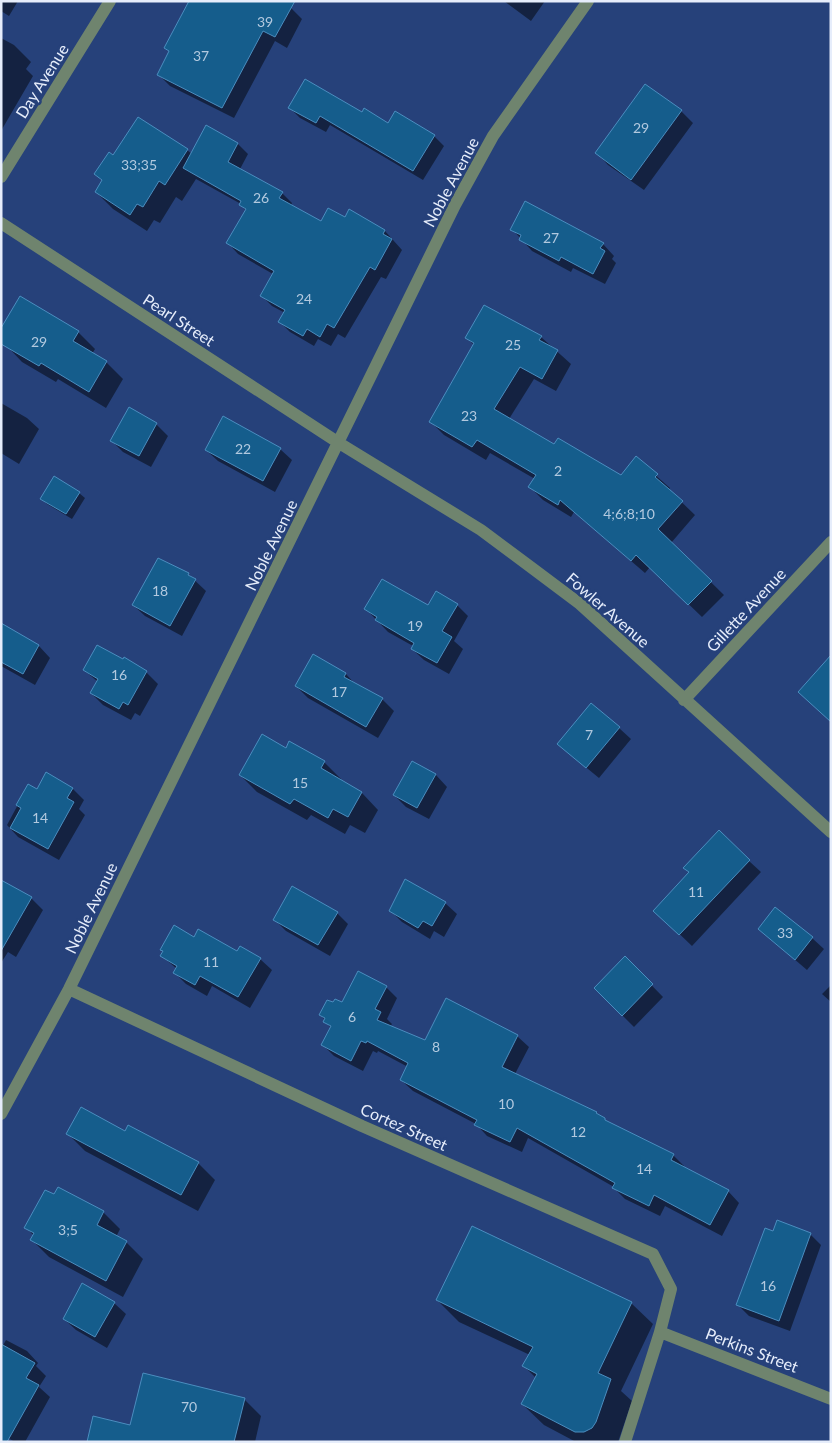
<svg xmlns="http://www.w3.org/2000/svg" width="832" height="1443" font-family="Lato,sans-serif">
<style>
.shadow{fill:#0007}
.building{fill:#155d8c;stroke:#4b8dbf}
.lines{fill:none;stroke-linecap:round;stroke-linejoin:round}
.minor{stroke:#6f846e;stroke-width:12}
.labels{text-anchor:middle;stroke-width:5;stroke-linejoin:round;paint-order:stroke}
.number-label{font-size:14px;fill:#b2c9df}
.street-label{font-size:16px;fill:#e6edfb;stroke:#26417a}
</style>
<rect width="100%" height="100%" fill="#26417a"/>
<path class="shadow" d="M1,1H18L9,16L1,11Z
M504,1H545L531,21Z
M291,8L302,19L287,48L275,41L234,118L170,86L158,74L170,52L166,48Z
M1,38L14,45L31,62L26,69L33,76L1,131Z
M646,86L681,111L693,123L644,190L608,165L597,153Z
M290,108L362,114L388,125L434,136L444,146L423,180L330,125L326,132L300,118Z
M207,127L238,144L248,154L240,169L282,193L292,203L291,206L321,222L345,219L349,211L385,231L402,250L386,279L381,277L345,338L338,334L331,346L318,339L314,346L290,332L280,322L285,313L272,306L261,295L273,274L238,254L228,243L246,211L241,204L196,179L182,201L176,197L160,223L154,220L147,231L113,209L96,192L103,182L96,174L114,156L187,150L192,154Z
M512,229L603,244L614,256L612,259L616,263L605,284L573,268L571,272L532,251Z
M78,332L95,349L92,354L106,362L123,379L106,408L58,379L56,382L22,362L6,345Z
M541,337L571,364L556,391L534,379L509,419L554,446L621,476L636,458L670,488L669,490L695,515L671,543L724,595L702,617L650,567L645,573L574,512L571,517L543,500L530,487L535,479L490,453L486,460L444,435L431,422L474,345L467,338Z
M1,403L27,418L39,429L19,464L1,453Z
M156,424L168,436L151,467L123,452L112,441Z
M280,449L292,460L275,492L218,461L206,450Z
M79,493L85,498L72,519L47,504L42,499Z
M188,574L206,591L182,636L145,616L133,605Z
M457,605L468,616L454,641L463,649L449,674L424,660L412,649L413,646L388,632L366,609Z
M6,627L39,646L50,658L35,685L1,666V635Z
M313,655L346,674L355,684L382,699L394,711L378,738L308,698L296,686Z
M125,659L146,672L158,684L140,716L135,713L131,720L103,705L91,693L98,682L84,670L123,661Z
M619,728L631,739L599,778L571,755Z
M324,762L341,779L340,780L362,793L378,810L365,833L350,825L345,834L311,815L307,820L257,792L240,775Z
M413,762L436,775L447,787L429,819L406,807L394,795Z
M28,786L37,791L73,789L84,800L79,809L85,815L59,860L18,837L7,825Z
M749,861L761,872L692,946L667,922Z
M1,881L31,898L43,910L16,957L8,952L1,963Z
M445,903L457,914L444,937L434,931L430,939L402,922L390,910Z
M337,913L348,924L330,956L286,931L275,920Z
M759,929L812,938L824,949L807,970Z
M237,952L260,959L272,970L250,1008L212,986L207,996L186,984L175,973L177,969L162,956Z
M625,958L663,997L634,1027L595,988Z
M831,985V1002L822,994Z
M386,987L397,998L387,1019L392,1024L390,1027L425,1042L517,1036L529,1047L515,1074L596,1113L608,1123L673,1155L684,1166V1168L728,1191L739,1203L722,1236L665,1206L660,1216L625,1199L614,1188V1187L528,1138L522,1152L487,1136L476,1124L413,1091L401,1080L408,1067L378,1051L377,1053L373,1051L363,1071L334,1056L323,1045L331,1028L321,1015L342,1004Z
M125,1132L198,1163L215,1180L198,1211L85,1151L68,1134Z
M103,1212L120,1229L116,1237L126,1242L143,1259L123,1297L49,1257L32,1240L34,1236L26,1227Z
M773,1233L810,1234L821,1245L790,1331L749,1316L738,1305Z
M437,1300L631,1303L653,1324L621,1391L632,1401L618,1442H576L544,1425L522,1404L536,1378L524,1366L530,1355L459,1322Z
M114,1303L126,1314L107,1348L76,1330L64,1319Z
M6,1340L27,1351L38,1363L36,1366L46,1376L39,1387L50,1397L25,1442H15L1,1434V1349Z
M244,1399L261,1416L255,1442H88L131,1426Z"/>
<path class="building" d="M189,1H295L275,37L263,31L222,108L157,75L169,51L164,48Z
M305,79L362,112L364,108L388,123L395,111L435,135L413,171L320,116L316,123L288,108Z
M645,84L682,110L631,180L595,153Z
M138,117L188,149L165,185L159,181L143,207L137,204L130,215L95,192L102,180L94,174L109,152L113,155Z
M206,125L238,143L228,162L283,192L279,198L321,221L328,208L345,217L349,209L385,230L383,234L392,239L375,270L370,267L334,328L327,324L320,337L307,329L303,336L278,322L285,310L260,296L274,271L226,243L246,209L239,205L241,201L183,168Z
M525,201L604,243L600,248L605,251L593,274L561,257L559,261L519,240L521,235L510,230Z
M20,296L79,331L73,341L107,361L89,392L41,363L39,366L1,344V328Z
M484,305L542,336L539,340L558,350L542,379L520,367L494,409L554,444L558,438L621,475L636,456L658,474L655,477L683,501L658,529L712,581L688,605L636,555L631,561L560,500L558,505L528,487L536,475L477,440L472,447L429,422L474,343L465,338Z
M129,407L157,423L139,456L110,441Z
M223,416L281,448L263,481L205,450Z
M54,476L80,492L66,514L40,499Z
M158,558L189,573L188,575L196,579L170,626L132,605Z
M382,579L428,605L436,591L458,604L442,631L452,637L437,663L411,649L414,643L375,620L377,617L364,609Z
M1,623L39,645L23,674L1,662Z
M97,645L123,659L124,657L147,671L128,705L123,702L119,709L90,693L98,679L83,670Z
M313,654L346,673L344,677L383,698L366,727L295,686Z
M831,655V722L798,692Z
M591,703L620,727L586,768L557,744Z
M262,734L286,748L289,741L325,761L321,768L362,792L348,817L333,809L328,818L294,799L290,804L239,775Z
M412,761L436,774L417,808L393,795Z
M46,772L73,788L67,798L74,802L48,849L10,828L21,808L16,805L28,784L37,789Z
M719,830L750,860L679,935L653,911L689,872L683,868Z
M405,879L446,902L432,926L423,921L418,928L389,911Z
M1,880L32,897L1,951Z
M292,886L338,912L318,945L273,920Z
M775,907L813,937L795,960L758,929Z
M174,925L194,937L198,929L237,951L240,946L261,958L238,997L200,976L195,985L173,973L177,966L160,956L163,951L160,950Z
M625,956L653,984L622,1016L594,988Z
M358,971L387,986L375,1009L381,1012L377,1020L425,1040L446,998L518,1035L502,1067L597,1112L596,1113L605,1118V1120L674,1154L671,1160L729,1190L710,1225L654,1195L649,1206L612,1188L615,1183L517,1128L510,1142L474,1125L477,1120L400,1080L408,1063L367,1041L366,1043L361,1041L351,1061L321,1045L331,1026L323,1022L325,1018L319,1015L327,1000L333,1002L335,999L342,1002Z
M81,1107L125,1131L128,1125L199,1162L181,1195L66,1134Z
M58,1187L104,1211L97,1225L127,1241L106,1281L30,1240L34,1233L24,1228L45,1190L54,1194Z
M777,1220L811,1233L779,1321L736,1305L765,1228L773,1231Z
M472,1226L632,1302L598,1373L611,1379L596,1422L592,1428L584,1432H575L521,1404L537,1374L522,1366L533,1347L436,1300Z
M82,1283L115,1302L95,1337L63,1319Z
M1,1344L35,1363L26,1378L39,1385L7,1442H1Z
M143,1373L245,1398L234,1442H87L93,1416L130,1425Z"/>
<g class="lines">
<path class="minor" d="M1,177L110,1
M1,223L339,443L481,530L532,568L580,604L831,832
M684,700L831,542
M69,989L362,1126L653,1254L671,1289L660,1332L625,1442
M1,1114L69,989L455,205L493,136L588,1
M660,1332L831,1399"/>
</g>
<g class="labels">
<g class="number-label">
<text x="265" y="27">39</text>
<text x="201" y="61">37</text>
<text x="641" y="133">29</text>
<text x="139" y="170">33;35</text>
<text x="261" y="203">26</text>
<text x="551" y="243">27</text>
<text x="304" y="304">24</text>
<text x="39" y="347">29</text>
<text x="513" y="350">25</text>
<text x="469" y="421">23</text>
<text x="243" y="454">22</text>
<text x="558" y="476">2</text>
<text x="629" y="519">4;6;8;10</text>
<text x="160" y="596">18</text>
<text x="415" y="631">19</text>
<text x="119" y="680">16</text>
<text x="339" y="697">17</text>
<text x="589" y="740">7</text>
<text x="300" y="788">15</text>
<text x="40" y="823">14</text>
<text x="696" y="897">11</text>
<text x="785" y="938">33</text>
<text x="211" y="967">11</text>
<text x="352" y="1022">6</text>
<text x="436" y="1052">8</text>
<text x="506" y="1109">10</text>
<text x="578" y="1137">12</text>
<text x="644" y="1174">14</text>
<text x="68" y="1235">3;5</text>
<text x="768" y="1291">16</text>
<text x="189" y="1412">70</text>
</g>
<g class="street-label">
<text transform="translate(42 81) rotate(-58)" y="6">Day Avenue</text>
<text transform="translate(451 182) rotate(-62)" y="6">Noble Avenue</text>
<text transform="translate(179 320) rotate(33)" y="6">Pearl Street</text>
<text transform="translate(271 545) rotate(-64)" y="6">Noble Avenue</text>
<text transform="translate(608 610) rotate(41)" y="6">Fowler Avenue</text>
<text transform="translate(746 610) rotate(-47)" y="6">Gillette Avenue</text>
<text transform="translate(91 908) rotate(-64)" y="6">Noble Avenue</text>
<text transform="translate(404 1127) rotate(24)" y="6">Cortez Street</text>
<text transform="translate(752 1350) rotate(21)" y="6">Perkins Street</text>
</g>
</g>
<rect width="832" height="1443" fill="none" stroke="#e6edfb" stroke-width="5"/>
</svg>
